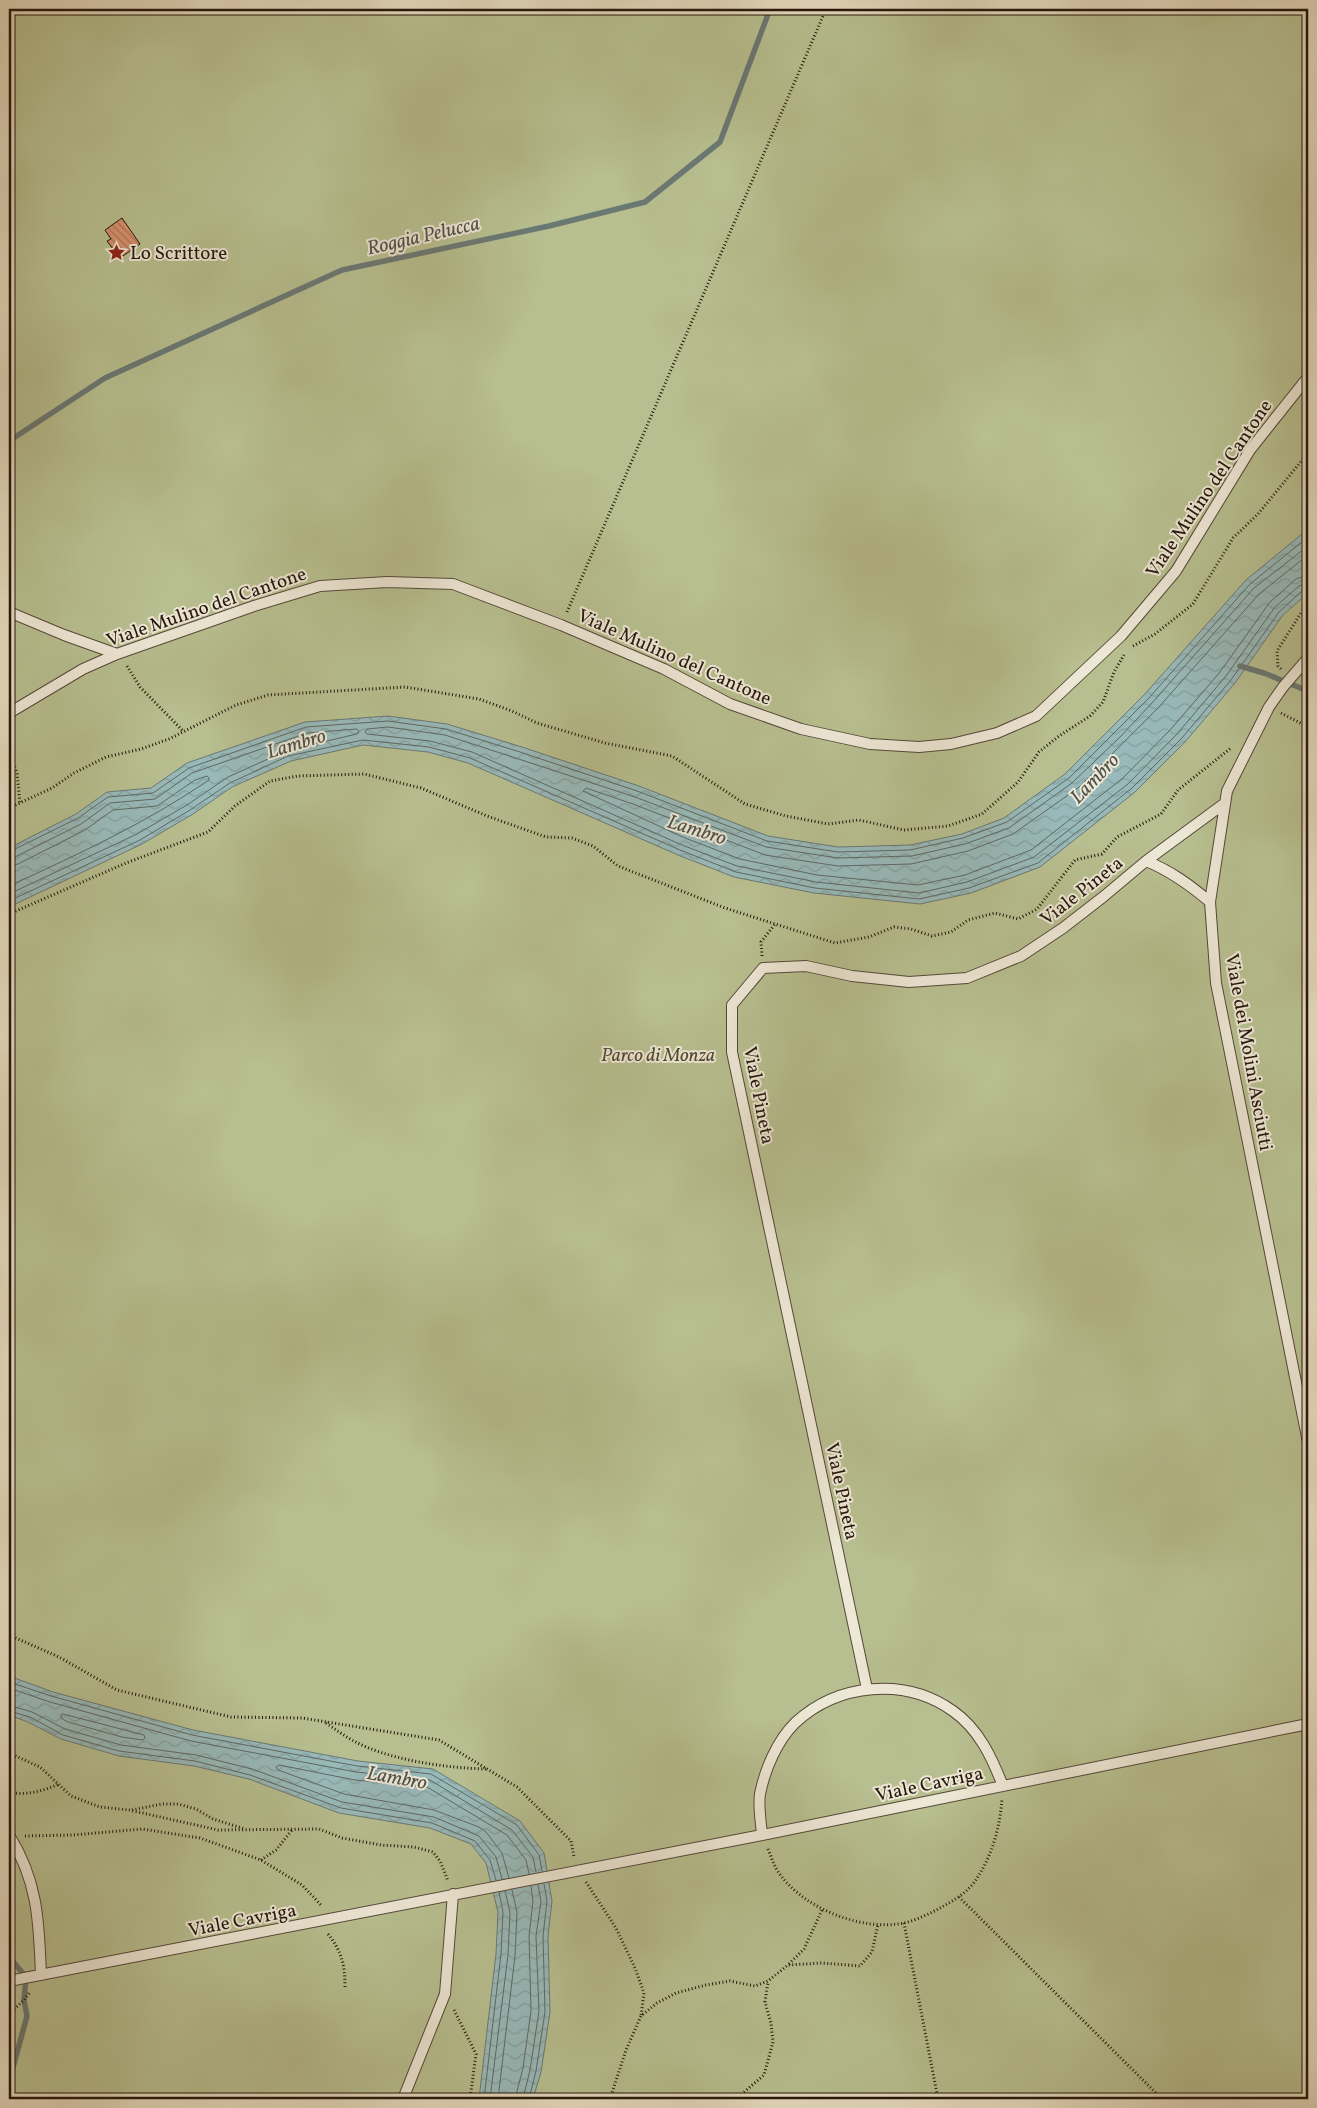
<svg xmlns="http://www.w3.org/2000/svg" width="1317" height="2108" font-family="Vollkorn,serif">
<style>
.green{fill:#b7be8f;stroke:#6e6a4e}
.water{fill:url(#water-waves);stroke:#6a7874}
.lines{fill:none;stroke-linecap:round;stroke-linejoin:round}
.shore{stroke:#5e6862;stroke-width:1}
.stream{stroke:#6a7874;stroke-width:5.5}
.building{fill:url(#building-back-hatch);stroke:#25170c}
.lane-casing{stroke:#554838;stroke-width:12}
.path{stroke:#25170c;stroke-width:3;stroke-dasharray:1 2.5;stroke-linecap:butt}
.lane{stroke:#ede7d5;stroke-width:10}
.labels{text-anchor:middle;stroke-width:4;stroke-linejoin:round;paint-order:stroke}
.poi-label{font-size:19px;fill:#25170c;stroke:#ede7d5;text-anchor:start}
.street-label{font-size:19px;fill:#25170c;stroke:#ede7d5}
.park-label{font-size:19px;font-style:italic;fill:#514933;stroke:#ede7d5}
.water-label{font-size:20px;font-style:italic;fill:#4d5049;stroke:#ede7d5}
</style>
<defs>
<pattern id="water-waves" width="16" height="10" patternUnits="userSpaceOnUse" patternTransform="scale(1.25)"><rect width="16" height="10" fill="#98b9b9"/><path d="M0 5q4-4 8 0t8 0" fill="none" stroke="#839e9e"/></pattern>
<pattern id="building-back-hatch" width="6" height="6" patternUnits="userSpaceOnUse" patternTransform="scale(1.25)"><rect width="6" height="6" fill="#d6916e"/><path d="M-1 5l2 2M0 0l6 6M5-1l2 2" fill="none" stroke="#ad7559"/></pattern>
</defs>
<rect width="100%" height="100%" fill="#e4dabe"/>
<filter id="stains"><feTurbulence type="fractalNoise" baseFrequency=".004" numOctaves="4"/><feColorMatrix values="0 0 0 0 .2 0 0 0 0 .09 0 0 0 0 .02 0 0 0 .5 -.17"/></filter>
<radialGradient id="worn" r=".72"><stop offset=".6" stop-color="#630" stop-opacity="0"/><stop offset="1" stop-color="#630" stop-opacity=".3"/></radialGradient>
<path class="green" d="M9,9H1308V2099H9Z"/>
<path class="water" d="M1308,529V593L1283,615L1235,683L1185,742L1135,792L1040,867L971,893L920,904L814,893L734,877L678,855L468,763L428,752L363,745L291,761L232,787L193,814L142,844L9,907V848L76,814L107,792L151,788L187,763L239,745L305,722L388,716L447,724L522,747L639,786L768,836L838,847L910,845L962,834L1004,818L1065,774L1144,695L1246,580Z
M9,1676L53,1692L193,1730L358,1761L433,1769L520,1821L544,1853L552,1901L548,1936L550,2012L541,2072L533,2099H479L496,1954L498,1912L486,1863L471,1844L430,1828L339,1813L249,1779L194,1766L119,1756L61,1739L28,1722L9,1715Z"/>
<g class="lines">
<path class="shore" d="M1308,546L1254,588L1152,703L1120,737L1072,783L1009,828L965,844L912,856L838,858L766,847L635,797L445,735L388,727L367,729L365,732L367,734L430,741L472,752L682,845L737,866L816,882L919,893L967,882L1034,857L1128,784L1177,734L1226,676L1275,607L1299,586L1308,583
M1308,555L1259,594L1158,708L1078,788L1013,834L968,851L911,864L838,866L765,855L633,804L586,788L583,791L685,838L740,859L817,875L918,885L965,875L1031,850L1123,778L1171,729L1220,672L1270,602L1296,579L1308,575
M9,852L78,818L108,797L153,793L189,768L306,727L388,721L446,729L520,752L637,791L767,841L838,852L910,850L963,838L1007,822L1069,778L1148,699L1250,584L1308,537
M9,858L15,857L81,824L110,803L155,799L192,773L307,733L357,729L359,731L357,734L288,750L228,777L187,805L137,834L9,894
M9,866L18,864L85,830L113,810L157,806L195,780L207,776L209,778V780C146,823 77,855 9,886
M9,901L140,840L190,810L230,783L288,756L363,740L429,747L470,758L680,850L736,872L815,888L919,899L969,888L1038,863L1132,788L1181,739L1231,680L1279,612L1303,590L1308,589
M9,1682L51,1696L192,1735L357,1766L431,1774L517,1825L539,1855L542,1871
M9,1688L50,1702L191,1741L356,1772L430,1780L512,1830L533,1857L536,1872
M9,1705L32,1712L65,1729L121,1745L196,1755L252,1769L342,1802L434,1817L479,1836L496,1857L502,1879
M9,1711L30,1717L63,1735L119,1751L195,1761L250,1775L341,1808L432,1823L475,1841L490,1860L496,1880
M63,1714L144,1735L145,1738L143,1740L122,1737L68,1722L61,1718V1715Z
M509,1878L502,1853L486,1832L479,1827L434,1810L344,1794L278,1770L276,1767L279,1765L355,1780L427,1787L507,1835L526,1860L529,1874
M484,2099L501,1954L503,1912L499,1892
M490,2099L508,1955L510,1912L505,1891
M498,2099L515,1956L517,1912L512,1890
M515,2099L523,2068L531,2011L529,1936L533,1901L531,1886
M523,2099L530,2070L539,2011L536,1936L541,1901L538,1885
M529,2099L536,2071L545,2012L543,1936L547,1901L544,1884"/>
<path class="stream" d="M9,441L105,378L342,270L549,226L645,202L720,142L770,9
M1240,666L1264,673L1308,691
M9,1957L26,1977L24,2000L27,2016L9,2082"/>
</g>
<path class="building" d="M122,218L140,244L123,256L117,246L113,249L107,241L111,239L105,230Z"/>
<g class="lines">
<defs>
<path id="lane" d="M9,612L64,635L117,654
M1308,658L1283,687L1269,707L1227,791L1210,902L1216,983L1308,1442
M9,713L83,669L117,654L254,606L320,586L387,582L453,584L561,625L664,669L730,704L801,729L870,744L919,747L951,744L997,733L1036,716L1121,636L1176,571L1250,450L1308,377
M1146,861C1171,871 1190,885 1210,902
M867,1689L732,1052V1005L763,968L806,966L852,976L909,982L967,978L1021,956L1063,928L1103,897L1146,861L1225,803
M9,1835C38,1881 39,1922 41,1975
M762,1835C761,1822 758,1806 760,1794C765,1769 777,1741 795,1723C838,1683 905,1677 953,1711C979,1729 992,1758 1003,1786
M9,1981L762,1835L1308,1724
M403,2099L445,1994L453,1894"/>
</defs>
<use href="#lane" class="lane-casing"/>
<path class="path" d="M567,612L826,9
M1133,646L1155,634L1193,604L1233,538L1258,514L1308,453
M127,666L140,687L183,731
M1281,669L1278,666L1277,651L1301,613L1308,610
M1281,713L1308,727
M9,754L17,772L20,804
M9,808L52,788L74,773L106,757L141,749L169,739L236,705L268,695L405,687L479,699L512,711L537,723L605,743L672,756L745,804L786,816L828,824L859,820L904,830L948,826L982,814L1018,782L1039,752L1059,736L1090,716L1103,702L1114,672L1124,655
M9,914L126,863L208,832L235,806L270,781L298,776L364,774L421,788L487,816L546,837L572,838L593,846L618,866L725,908L835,943L869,937L894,927L911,929L932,936L951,932L968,920L995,913L1018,919L1037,909L1075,860L1102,854L1117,837L1161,814L1178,790L1231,748
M762,956L761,942L775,924
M9,1635L59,1657L117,1690L231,1717L302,1718L439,1740L517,1787L571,1841L574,1857
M326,1723C335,1729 343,1735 352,1740C387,1760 446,1768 486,1769
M9,1753L40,1767L71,1796L100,1807L129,1810L218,1830L319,1829L342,1838L381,1845L414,1847L433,1852L440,1861L448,1881
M9,1792C26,1796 43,1791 59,1784
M132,1810L162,1804H178L196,1809L213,1819L245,1829
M25,1836L73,1835L142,1829L200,1838L261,1860L302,1885L321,1905
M768,1849C771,1856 773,1863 777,1870C800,1907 861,1932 904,1923C917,1920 931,1913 942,1907C954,1900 967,1893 975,1881C992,1857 1000,1827 1002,1799
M261,1860L276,1850L292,1830
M586,1882L616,1928L635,1968L644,1993L641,2016
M959,1897L1162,2099
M904,1923L938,2099
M328,1934C342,1952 345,1965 345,1987
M789,1964L804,1949L822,1910
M454,2010L476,2054L470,2099
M9,2014L24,2000L30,1992
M610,2099L626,2050L641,2016L657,2003L676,1993L706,1985L730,1981L755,1986L768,1981L788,1965L822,1963L860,1966L872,1952L878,1924
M736,2099L764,2075L773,2042L771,2023L765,2002L768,1982"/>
<use href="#lane" class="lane"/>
</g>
<defs>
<symbol id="sight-bare" viewBox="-9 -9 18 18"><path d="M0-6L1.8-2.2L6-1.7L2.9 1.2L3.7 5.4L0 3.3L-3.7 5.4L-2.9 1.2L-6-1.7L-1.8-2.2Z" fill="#8f2418" stroke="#ede7d5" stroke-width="2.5" paint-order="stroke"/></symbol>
</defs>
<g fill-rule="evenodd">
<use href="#sight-bare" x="104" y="240" width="25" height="25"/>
</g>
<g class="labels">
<g class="poi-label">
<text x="130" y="259">Lo Scrittore</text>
</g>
<g class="street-label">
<text transform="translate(1208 488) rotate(-56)" y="7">Viale Mulino del Cantone</text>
<text transform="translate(206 606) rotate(-19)" y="7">Viale Mulino del Cantone</text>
<text transform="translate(675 656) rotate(24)" y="7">Viale Mulino del Cantone</text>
<text transform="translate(1081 890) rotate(-38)" y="7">Viale Pineta</text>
<text transform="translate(1250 1052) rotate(80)" y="7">Viale dei Molini Asciutti</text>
<text transform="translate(760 1095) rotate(79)" y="7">Viale Pineta</text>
<text transform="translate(843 1491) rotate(78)" y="7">Viale Pineta</text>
<text transform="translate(929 1783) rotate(-12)" y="7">Viale Cavriga</text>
<text transform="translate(242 1919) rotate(-11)" y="7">Viale Cavriga</text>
</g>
<g class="park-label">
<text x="658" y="1061">Parco di Monza</text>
</g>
<g class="water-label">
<text transform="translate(423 235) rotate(-13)" y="7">Roggia Pelucca</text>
<text transform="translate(296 743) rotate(-17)" y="7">Lambro</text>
<text transform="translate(1094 778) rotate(-46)" y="7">Lambro</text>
<text transform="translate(697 829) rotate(17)" y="7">Lambro</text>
<text transform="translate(397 1777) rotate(10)" y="7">Lambro</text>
</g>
</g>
<rect width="1317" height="2108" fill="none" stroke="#e4dabe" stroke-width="30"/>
<rect x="10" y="10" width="1297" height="2088" fill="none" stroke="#25170c" stroke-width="2.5"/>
<rect x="15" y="15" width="1287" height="2078" fill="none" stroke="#25170c"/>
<rect width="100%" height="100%" filter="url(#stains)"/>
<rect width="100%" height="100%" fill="url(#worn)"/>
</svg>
